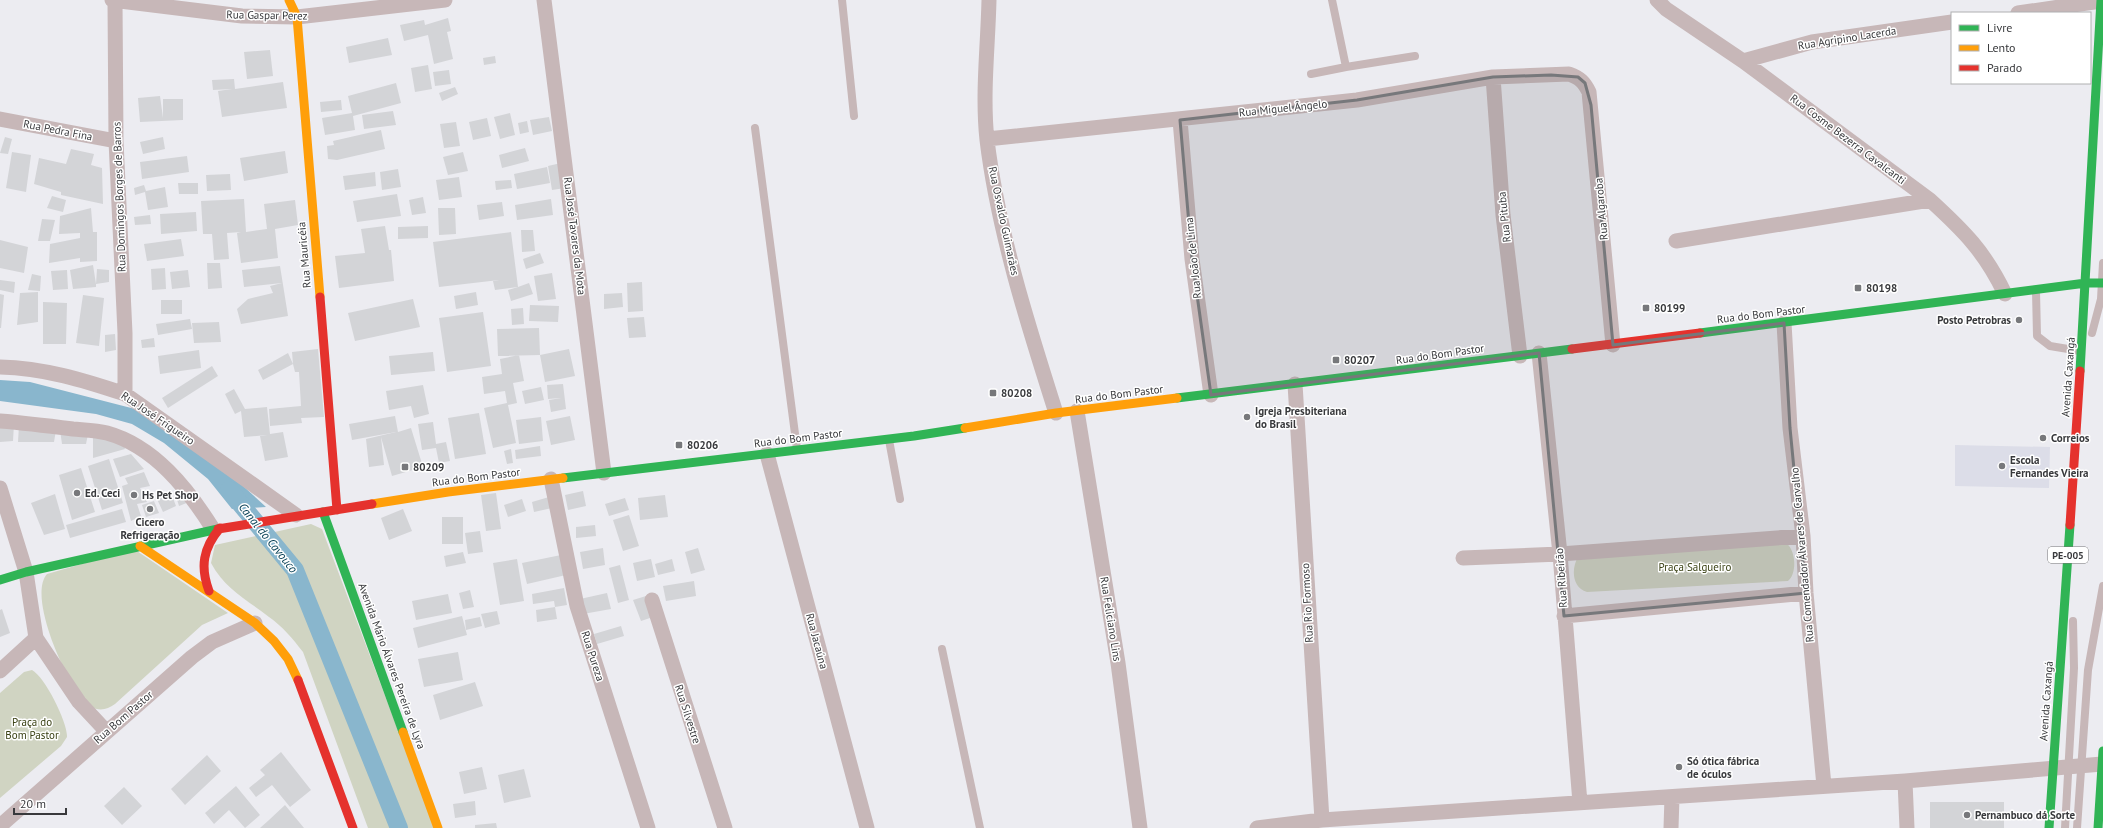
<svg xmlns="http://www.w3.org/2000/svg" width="2103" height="828" font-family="'PT Sans',sans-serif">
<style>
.built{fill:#dcdde8}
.green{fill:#d0d4c2}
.water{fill:#89b6cd}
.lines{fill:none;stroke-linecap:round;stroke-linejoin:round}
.canal{stroke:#89b6cd;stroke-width:18}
.building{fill:#d3d4d7}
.lane{stroke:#c7b7b8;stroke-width:8}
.street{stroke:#c7b7b8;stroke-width:15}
.fast{stroke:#30b455;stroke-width:9}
.slow{stroke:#ff9f0a;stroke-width:9}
.jam{stroke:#e5322d;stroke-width:9}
.marked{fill:#77787b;fill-opacity:0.2;stroke:#77787b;stroke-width:3;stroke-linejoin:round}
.poi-dot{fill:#77787b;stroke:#fff;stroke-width:1.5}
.labels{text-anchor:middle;stroke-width:3;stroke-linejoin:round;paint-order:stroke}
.shield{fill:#fff;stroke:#747476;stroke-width:1}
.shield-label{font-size:10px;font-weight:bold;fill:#38393c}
.street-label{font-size:11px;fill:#38393c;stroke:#fff}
.poi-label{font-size:11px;font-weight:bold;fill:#38393c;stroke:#fff;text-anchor:start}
.park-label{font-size:11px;fill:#394013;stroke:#fff}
.water-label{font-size:12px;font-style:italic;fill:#023c52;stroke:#fff}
</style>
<rect width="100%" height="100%" fill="#ececf1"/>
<path class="built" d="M1955,445L2050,447L2049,488L1955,486Z"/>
<path class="green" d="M311,524L322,529L435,828H368L303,652C293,639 282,626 269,617C246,599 225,589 211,563L215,545Z
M1787,544C1796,551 1797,574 1788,581L1587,592C1572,588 1571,569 1578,557Z
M134,549L228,613L202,625L115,704C107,710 100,711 90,707C82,694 72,681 64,668C54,649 31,592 47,574Z
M32,670C45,677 68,723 67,737L61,746L0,798V693L24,672Z"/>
<path class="water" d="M0,380L30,382L139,410L217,462L266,507L232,509L208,479L164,443L132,424L96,414L0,401Z"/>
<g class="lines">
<path class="canal" d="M229,490L295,570L399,828"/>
</g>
<path class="building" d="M448,18L451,31L447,32L453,59L434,64L428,35L404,41L400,25L424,20L425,25Z
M388,38L392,55L349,63L346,47Z
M270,50L273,76L247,79L244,52Z
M495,56L496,63L484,65L483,58Z
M428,65L432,89L415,92L411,68Z
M449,70L451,84L435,86L433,72Z
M234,79L235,89L283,82L287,108L222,117L218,91L232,89L213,90L212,80Z
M396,83L401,103L353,116L355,130L325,135L322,118L352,113L348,96Z
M455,87L458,94L442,101L439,93Z
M160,96L163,118V99H183V120L140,122L138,98Z
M341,100L342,110L321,112L320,102Z
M393,111L396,125L364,129L362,115Z
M510,113L515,135L500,139L494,117Z
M549,117L552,131L533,135L530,120Z
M487,118L491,136L473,140L469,122Z
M527,121L529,132L520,134L518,123Z
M456,122L460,146L444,148L440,124Z
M381,130L385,149L337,160L328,159L327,146L334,145L333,141Z
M5,137L12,139L8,154L0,153Z
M163,137L165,149L143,154L140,142Z
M525,148L529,161L502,168L499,155Z
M71,149L94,154L91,165L102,168L103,204L61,195V192L34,184L39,158L66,164Z
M285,151L288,173L244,181L240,158Z
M12,152L31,155L26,192L6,188Z
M463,152L468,171L448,175L443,157Z
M187,156L189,172L142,179L140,162Z
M561,163L565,188L552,190L548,166Z
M547,167L550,183L517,189L514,174Z
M398,169L401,187L382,190L380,172Z
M375,172L376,186L345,190L343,176Z
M230,174L231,190L207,191L206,175Z
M459,177L462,197L439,200L436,180Z
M511,180L512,188L496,190L495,181Z
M178,183H198V194H179Z
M144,185L146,191L165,187L168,207L148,210L145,192L135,195L134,188Z
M397,194L401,216L357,222L353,201Z
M52,196L66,200L63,212L47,208Z
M423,197L426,213L412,215L409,200Z
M244,199L246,232L267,229L264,204L295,200L298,225L275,229L278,258L241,263L237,233L241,232L227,233L229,259L214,260L212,234H203L201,201Z
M551,199L553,215L517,220L515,205Z
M502,202L504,216L479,220L477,205Z
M91,208L93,232H97V261L80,262V258L49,263L50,244L80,238V233L59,234L60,216Z
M438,208H455L456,234L439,235Z
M196,212L197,231L161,234L160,214Z
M150,215L151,224L135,225L134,217Z
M42,219L55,220L50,241H38Z
M385,226L389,250H391L394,281L339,288L335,256L365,253L361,229Z
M428,226V238L398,239V227Z
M521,230H533L535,251L522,252Z
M511,232L518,287L529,283L533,294L511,301L508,290L518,287L495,290L493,281L499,280L439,287L433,242Z
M181,239L184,256L147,261L144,244Z
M0,240L28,247L24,273L0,268Z
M540,253L544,263L526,269L523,259Z
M207,263H220L222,288L208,289Z
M93,265L96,284L97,269L109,270V282L96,284V287L73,289L70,270Z
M280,266L288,316L241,324L237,309L248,299L273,293L270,286L282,283L244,287L242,270Z
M165,268L166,289L152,290L151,269Z
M67,270L68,289L53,290L51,271Z
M188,270L190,287L172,289L170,272Z
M552,273L556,299L538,301L534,276Z
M32,274L41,276L40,291L28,290Z
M0,280L15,282L14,293L0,290Z
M642,282L643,311L628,312L627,283Z
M38,292V322L17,325L20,293Z
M476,292L478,305L456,309L454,296Z
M622,293L623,307L604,309V294Z
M0,294L4,295L1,328H0Z
M83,295L104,298L99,346L76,343Z
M413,299L420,327L355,341L348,313Z
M161,300H182V314H161Z
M43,302L67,303L66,344H43Z
M530,305L559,306L558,322L529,321Z
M523,308L524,324L512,325L511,309Z
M483,312L491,366L447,372L439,318Z
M644,317L646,337L629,338L627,318Z
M190,319L192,329L158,335L156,324Z
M219,322L221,342L194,343L192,323Z
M539,328L540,355L498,356L497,329Z
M115,334L116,350L105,352V335Z
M154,338L155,347L142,348L141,340Z
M318,349L324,417L301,418L302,423L270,426L269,409L301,406L299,372H295L293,364L263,380L258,370L288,353L293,364L292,352Z
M569,349L575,376L545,382L540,355Z
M199,350L201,368L160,374L158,356Z
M433,352L435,371L391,375L389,356Z
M519,355L524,381L513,383L517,403L508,405L516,443L493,448L484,408L507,403L505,391L484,394L482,377L502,374L500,359Z
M212,366L218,376L168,408L162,398Z
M563,384L566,409L551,412L549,400L561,398L548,399L547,385Z
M423,385L429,414L414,418L411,406L389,410L386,391Z
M541,387L544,400L525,404L522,391Z
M234,389L245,409L267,407L270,434L283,432L288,457L265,461L260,436L267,435L244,437L241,411L235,414L225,394Z
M479,413L486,454L455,459L448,418Z
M395,416L398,432L411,428L423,467L392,476L381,437L384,465L369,467L366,439L396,432L352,440L349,424Z
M570,416L575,440L551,445L546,421Z
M541,417L543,441L519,444L516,420Z
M0,422L14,424L13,441L0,442Z
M433,422L436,444L446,442L450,461L439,463L436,448L422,450L418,424Z
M19,425L56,430L54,442H18Z
M60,430L88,434L86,444H62Z
M93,437L122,442L125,449L93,458Z
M540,446L541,456L516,459L515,450Z
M511,449L513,463L507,464L504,451Z
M131,454L144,469L120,477L113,459Z
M109,459L123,503L102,510L88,466Z
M81,468L95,512L72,520L59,475Z
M144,472L150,486L140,488L147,502L137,504L141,516L131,521L122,486L128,484L125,478Z
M184,490L189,502L179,506L175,493Z
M583,491L586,506L568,510L565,495Z
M171,493L176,506L163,512L157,499Z
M496,493L501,529L486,531L481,495Z
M55,494L65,529L44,535L31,503Z
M665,495L668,517L640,520L638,498Z
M549,497L552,508L534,512L532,502Z
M625,498L629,510L609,516L605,504Z
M522,499L526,511L508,517L504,505Z
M154,501L159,513L146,517L142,505Z
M122,509L126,522L70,538L66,525Z
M403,509L412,531L389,540L381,518Z
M629,515L639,546L623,551L613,520Z
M442,517H463V544H442Z
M595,525L596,536L576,538V527Z
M480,531L483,552L468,554L465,533Z
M603,548L605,565L583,569L580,552Z
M698,548L705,570L691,574L685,552Z
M463,552L466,563L446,567L444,556Z
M561,555L566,575L527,584L522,563Z
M517,559L524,601L500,605L493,563Z
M651,559L655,577L637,581L633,563Z
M672,559L675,571L658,575L655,564Z
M620,565L629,600L618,603L609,568Z
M694,581L696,596L666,601L663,586Z
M564,588L567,605L555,607L554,601L533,604L532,594Z
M470,590L474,607L463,609L459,593Z
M607,593L611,609L583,614L580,599Z
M448,594L452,613L416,620L412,601Z
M646,596L653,617L641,621L633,600Z
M555,607L557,619L537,622L536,610Z
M2,609L10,633L0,637V610Z
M497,611L500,624L485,628L481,614Z
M462,616L467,635L418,648L413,628Z
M480,617L482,626L466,630L465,620Z
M621,626L624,636L597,644L594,634Z
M458,652L463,680L424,687L418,659Z
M475,682L483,706L440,720L433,695Z
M281,752L311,790L290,807L272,785L256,797L249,788L265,775L260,770Z
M207,755L221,771L185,805L171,789Z
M482,767L487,789L464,794L459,772Z
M524,769L531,797L504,803L498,775Z
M236,786L260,815L245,828L229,810L214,824L205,813Z
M124,787L142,806L122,825L104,806Z
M475,801L476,815L455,818L453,804Z
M1930,802H2004V828H1930Z
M285,805L304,828H260L269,820Z
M496,823L497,828H475V825Z"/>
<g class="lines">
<path class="lane" d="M842,0L854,116
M1332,0L1346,67L1415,56
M1311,74L1346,67
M755,128L797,449
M2036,291L2037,336L2050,346L2080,351
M2092,333L2101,299L2103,263
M889,440L900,499
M942,649L980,828
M2065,828L2074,668L2073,621
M2077,828L2088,670L2103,586"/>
<path class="street" d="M112,0L242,16L297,17L445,0
M544,0L604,473
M989,0C988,46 982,94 987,140C998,231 1028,325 1056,413
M1657,0L1666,9L1743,61L1930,200C1964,231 1985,252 2005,294
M115,1L116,141L125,333V394
M2018,13L2101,1
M1743,61L1812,42L1952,22
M1493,77L1503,215L1520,356
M0,119L116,141
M1180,120L1192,259L1211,395
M987,139L1357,100L1493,77L1569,74C1580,78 1584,82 1589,92L1613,345
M1676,241L1930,200
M1784,323L1790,428L1803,536L1806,593L1824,786
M1539,353L1560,554L1580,803
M0,367C44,368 83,380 125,394L296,515
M1295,384L1322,820
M1077,411L1118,663L1140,828
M0,421C24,423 49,426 73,429C84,430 96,430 107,433C154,446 188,489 213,529
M767,454L867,828
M551,479L577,606L648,828
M0,488L26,572L36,638L79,702L106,731
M1463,558L1560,554L1803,536
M652,600L725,828
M1564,616L1806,593
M0,671L36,638
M1905,781L1907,828
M0,826L192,657L212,642L255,623
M1257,828L1322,820L1905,781L2102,764
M1671,828L1672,797"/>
<path class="fast" d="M1700,333L2086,283H2103
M2080,371L2101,0
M1177,398L1572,349
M563,478L914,436L965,428
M323,512L403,732
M0,580L26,572L218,529
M2049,828L2070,525
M2098,828L2103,751"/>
<path class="slow" d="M289,0L297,17L320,297
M965,428L1056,413L1177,398
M372,504L448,492L563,478
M140,546L255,623L274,641L288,659L298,680
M403,732L438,828"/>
<path class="jam" d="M320,297L337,510
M1572,349L1700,333
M2070,525L2080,371
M218,529L372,504
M209,591C200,567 203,548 220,528
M298,680L353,828"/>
</g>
<path class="marked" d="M1551,75L1578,77L1585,83L1591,105L1613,345L1784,323L1790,428L1806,593L1564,616L1539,353L1211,395L1192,259L1180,120L1357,100L1493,77Z"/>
<g class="poi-dot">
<rect x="1854" y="284" width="8" height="8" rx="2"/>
<rect x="1642" y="304" width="8" height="8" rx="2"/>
<circle cx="2019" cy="320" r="4"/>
<rect x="1332" y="356" width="8" height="8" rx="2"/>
<rect x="989" y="389" width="8" height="8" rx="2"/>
<circle cx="1247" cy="417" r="4"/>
<circle cx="2043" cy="438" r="4"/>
<rect x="675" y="441" width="8" height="8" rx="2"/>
<circle cx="2002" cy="466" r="4"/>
<rect x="401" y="463" width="8" height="8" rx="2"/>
<circle cx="77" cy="493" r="4"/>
<circle cx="134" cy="495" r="4"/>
<circle cx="150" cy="509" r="4"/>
<circle cx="1679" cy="767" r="4"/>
<circle cx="1967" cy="815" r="4"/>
</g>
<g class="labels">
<rect class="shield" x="2048" y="547" width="40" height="16" rx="3"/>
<g class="shield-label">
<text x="2068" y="559">PE-005</text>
</g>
<g class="street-label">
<text transform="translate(267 15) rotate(1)" y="4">Rua Gaspar Perez</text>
<text transform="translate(1847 38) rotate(-9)" y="4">Rua Agripino Lacerda</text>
<text transform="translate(1283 108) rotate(-6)" y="4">Rua Miguel Ângelo</text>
<text transform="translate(58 130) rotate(11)" y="4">Rua Pedra Fina</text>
<text transform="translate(1848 139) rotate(37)" y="4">Rua Cosme Bezerra Cavalcanti</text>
<text transform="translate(119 197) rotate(-92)" y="4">Rua Domingos Borges de Barros</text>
<text transform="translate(1601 209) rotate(-95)" y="4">Rua Algaroba</text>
<text transform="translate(1504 217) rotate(-96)" y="4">Rua Pituba</text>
<text transform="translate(1004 221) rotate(78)" y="4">Rua Osvaldo Guimarães</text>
<text transform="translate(575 236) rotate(83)" y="4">Rua José Tavares da Mota</text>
<text transform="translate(304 255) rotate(-95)" y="4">Rua Mauricéia</text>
<text transform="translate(1193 258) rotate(-96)" y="4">Rua João de Lima</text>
<text transform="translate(1761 314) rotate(-7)" y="4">Rua do Bom Pastor</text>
<text transform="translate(1440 354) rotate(-8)" y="4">Rua do Bom Pastor</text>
<text transform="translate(2068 377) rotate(-86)" y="4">Avenida Caxangá</text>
<text transform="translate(1119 394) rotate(-7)" y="4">Rua do Bom Pastor</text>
<text transform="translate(158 418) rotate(34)" y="4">Rua José Frigueiro</text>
<text transform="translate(798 438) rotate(-7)" y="4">Rua do Bom Pastor</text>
<text transform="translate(476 477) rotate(-7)" y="4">Rua do Bom Pastor</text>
<text transform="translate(1802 555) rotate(-95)" y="4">Rua Comendador Álvares de Carvalho</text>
<text transform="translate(1561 578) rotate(-94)" y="4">Rua Ribeirão</text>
<text transform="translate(1307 603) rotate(-93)" y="4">Rua Rio Formoso</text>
<text transform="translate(1111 619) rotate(81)" y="4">Rua Feliciano Lins</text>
<text transform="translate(817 641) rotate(75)" y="4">Rua Jacaúna</text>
<text transform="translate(593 656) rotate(72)" y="4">Rua Pureza</text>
<text transform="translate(392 666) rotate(70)" y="4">Avenida Mário Álvares Pereira de Lyra</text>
<text transform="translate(2046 701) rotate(-86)" y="4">Avenida Caxangá</text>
<text transform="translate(688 714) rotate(72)" y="4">Rua Silvestre</text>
<text transform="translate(123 717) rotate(-41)" y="4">Rua Bom Pastor</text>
</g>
<g class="poi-label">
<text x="1866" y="292">80198</text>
<text x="1654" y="312">80199</text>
<text x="2011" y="324" text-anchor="end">Posto Petrobras</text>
<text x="1344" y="364">80207</text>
<text x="1001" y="397">80208</text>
<text x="1255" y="415">Igreja Presbiteriana<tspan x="1255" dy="13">do Brasil</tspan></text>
<text x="2051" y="442">Correios</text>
<text x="687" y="449">80206</text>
<text x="2010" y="464">Escola<tspan x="2010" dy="13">Fernandes Vieira</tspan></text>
<text x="413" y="471">80209</text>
<text x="85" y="497">Ed. Ceci</text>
<text x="142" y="499">Hs Pet Shop</text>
<text x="150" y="526" text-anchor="middle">Cicero<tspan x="150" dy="13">Refrigeração</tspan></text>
<text x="1687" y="765">Só ótica fábrica<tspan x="1687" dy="13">de óculos</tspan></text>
<text x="1975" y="819">Pernambuco dá Sorte</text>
</g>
<g class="park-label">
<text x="1695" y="571">Praça Salgueiro</text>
<text x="32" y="726">Praça do<tspan x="32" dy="13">Bom Pastor</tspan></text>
</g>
<g class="water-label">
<text transform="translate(268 538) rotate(51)" y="4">Canal do Cavouco</text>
</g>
</g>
<rect x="1951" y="12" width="140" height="72" fill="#ffffff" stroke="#afb0b1"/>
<rect x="1959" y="25" width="20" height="6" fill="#30b455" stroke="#afb0b1"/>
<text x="1987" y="32" font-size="12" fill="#38393c">Livre</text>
<rect x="1959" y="45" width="20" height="6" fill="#ff9f0a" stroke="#afb0b1"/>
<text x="1987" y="52" font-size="12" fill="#38393c">Lento</text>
<rect x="1959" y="65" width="20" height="6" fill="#e5322d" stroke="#afb0b1"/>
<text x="1987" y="72" font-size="12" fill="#38393c">Parado</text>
<path d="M14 808v6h52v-6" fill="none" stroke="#38393c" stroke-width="2"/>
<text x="20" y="808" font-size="12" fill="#38393c" stroke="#ffffff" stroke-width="3" paint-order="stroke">20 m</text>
</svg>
